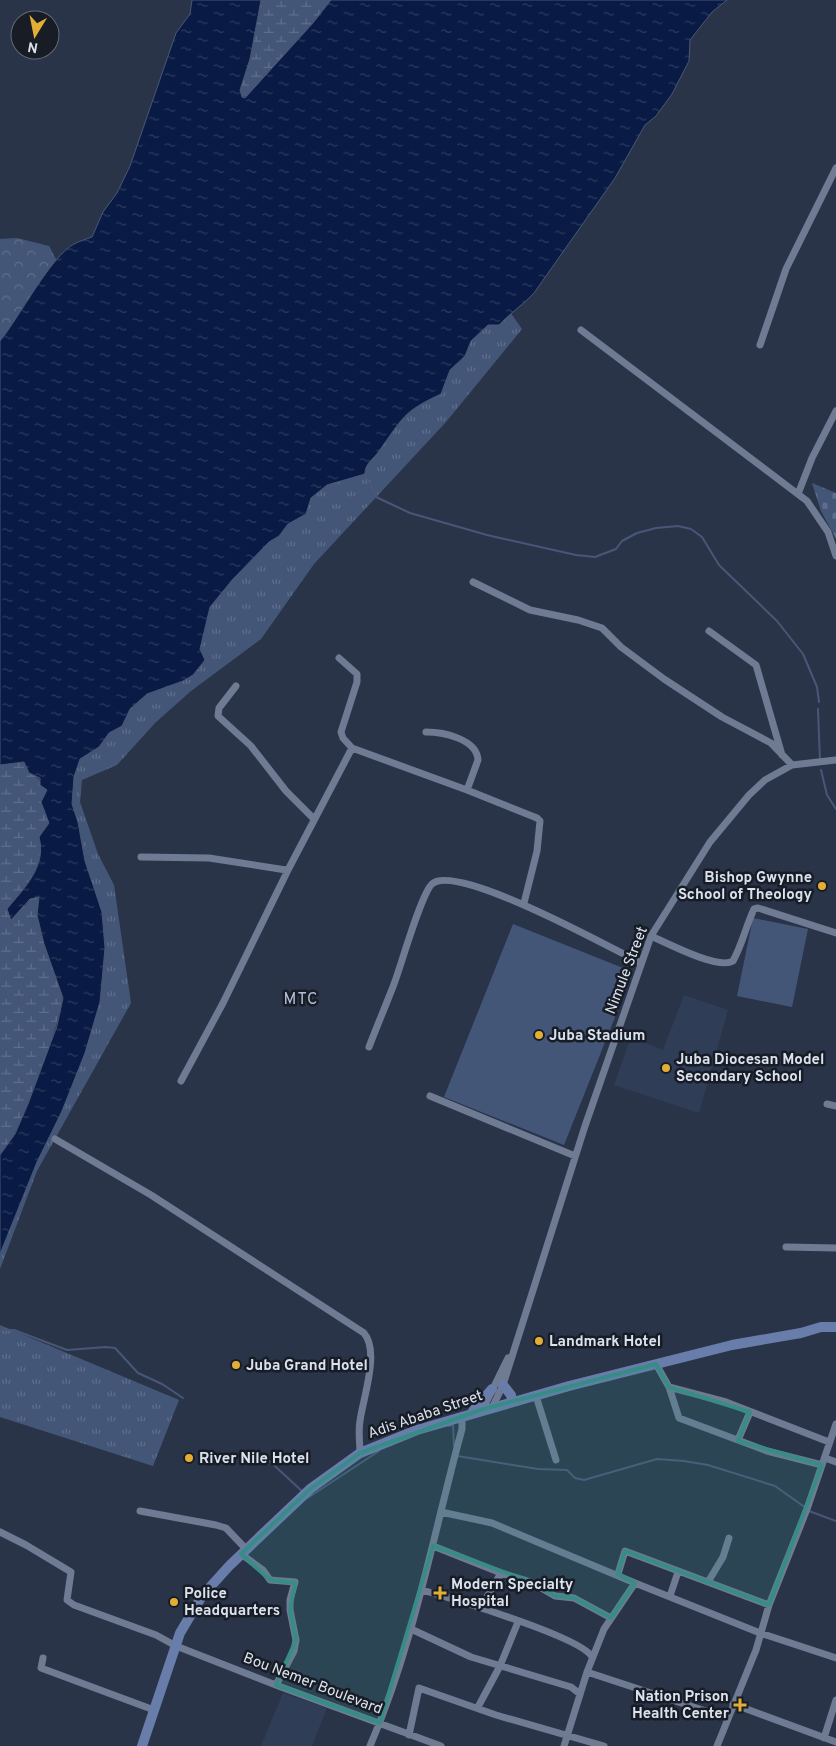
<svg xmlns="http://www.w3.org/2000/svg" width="836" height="1746" font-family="Overpass,sans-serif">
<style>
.built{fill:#303d57}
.grass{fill:url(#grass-tufts)}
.forest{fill:url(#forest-crowns)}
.wetland{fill:url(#wetland-marsh)}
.cemetery{fill:url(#cemetery-stones)}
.pitch{fill:#445678}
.water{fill:url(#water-ripples);stroke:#485777}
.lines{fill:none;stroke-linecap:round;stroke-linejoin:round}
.stream{stroke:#485777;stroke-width:2}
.street{stroke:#6f7b93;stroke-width:7}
.secondary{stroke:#687daa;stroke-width:10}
.marked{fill:#388c88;fill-opacity:0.2;stroke:#388c88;stroke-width:4;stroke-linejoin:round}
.poi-dot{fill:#e3ae35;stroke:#171c25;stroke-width:2}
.labels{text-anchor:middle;stroke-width:5;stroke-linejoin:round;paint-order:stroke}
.poi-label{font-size:15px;font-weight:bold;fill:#dbe2ef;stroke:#171c25;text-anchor:start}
.street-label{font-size:15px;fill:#dbe2ef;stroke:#171c25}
.neighbourhood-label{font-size:16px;letter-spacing:1px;fill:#b2c0d9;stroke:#171c25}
</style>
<defs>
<pattern id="grass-tufts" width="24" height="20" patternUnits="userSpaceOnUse" patternTransform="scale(1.25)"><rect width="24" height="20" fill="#445678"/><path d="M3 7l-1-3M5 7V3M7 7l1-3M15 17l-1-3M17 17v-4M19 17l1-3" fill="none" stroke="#5e6e8c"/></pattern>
<pattern id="forest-crowns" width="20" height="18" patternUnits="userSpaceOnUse" patternTransform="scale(1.25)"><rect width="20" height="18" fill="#445678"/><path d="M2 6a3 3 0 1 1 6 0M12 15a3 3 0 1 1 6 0" fill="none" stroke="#5e6e8c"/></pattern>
<pattern id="wetland-marsh" width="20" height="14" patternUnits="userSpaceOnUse" patternTransform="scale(1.25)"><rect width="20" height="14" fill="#445678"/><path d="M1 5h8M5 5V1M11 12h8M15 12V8" fill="none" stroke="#5e6e8c"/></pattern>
<pattern id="cemetery-stones" width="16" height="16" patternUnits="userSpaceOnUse" patternTransform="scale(1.25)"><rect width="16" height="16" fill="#445678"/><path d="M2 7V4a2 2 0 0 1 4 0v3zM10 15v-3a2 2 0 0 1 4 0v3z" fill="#5e6e8c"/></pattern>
<pattern id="water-ripples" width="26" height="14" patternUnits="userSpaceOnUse" patternTransform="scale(1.25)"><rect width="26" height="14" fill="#091b44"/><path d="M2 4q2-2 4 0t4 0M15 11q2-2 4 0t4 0" fill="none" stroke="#2c3c5f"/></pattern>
</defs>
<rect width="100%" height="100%" fill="#2a3449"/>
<path class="built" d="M684,995L728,1010L699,1113L614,1085L631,1037L663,1050Z
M283,1693L327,1708L312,1746H261Z"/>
<path class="grass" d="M510,312L522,329L446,422L314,564L261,639L191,691L155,723L117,765L82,780L80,802L98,854L114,885L131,1003L37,1171L0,1269V1254L37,1162L62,1111L100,1002L105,948L102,912L85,861L78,822L72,804L74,777L80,759L99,747L109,733L122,726L130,709L147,694L183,681L193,675L205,660L200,649L210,607L233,579L269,542L279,536L288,524L306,514L311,498L327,485L365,474C365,463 373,460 379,451C403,418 402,412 441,394L450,370L465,356L471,341L488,325H499Z
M0,1325L179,1400L153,1466L0,1417Z"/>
<path class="forest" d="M17,238L49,246L57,261C36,287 21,316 0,341V239Z"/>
<path class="wetland" d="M261,0H331L313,23L248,96L242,97L240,90L250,59Z
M24,762C30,774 40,778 47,790L41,802L49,823L39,837C44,857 36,874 23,889L25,906L30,899L39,897C34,937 54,959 62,996C65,1011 25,1115 15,1133C11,1141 5,1148 0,1155V765Z"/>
<path class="cemetery" d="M812,483L836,493V539L821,511Z"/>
<path class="pitch" d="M753,918L808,929L792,1007L737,996Z
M513,924L633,972L564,1145L444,1097Z"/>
<path class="water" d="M192,0H261L250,59L240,90L242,97L245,98L313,23L331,0H727L712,12L690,40L689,61L672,94L656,116L645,125L615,178L534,293C523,305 510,313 499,325H488L471,341L465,356L450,370L441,394C402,412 403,418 379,451C373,460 365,463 365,474L327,485L311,498L306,514L288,524L279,536L269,542L233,579L210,607L200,649L205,660L193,675L183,681L147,694L130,709L122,726L109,733L99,747L80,759L74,777L72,804L78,822L85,861L102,912L105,948L100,1002L85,1053L62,1111L37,1162L0,1254V1155L15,1134L28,1104L57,1026L63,998L44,944L37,915L39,897L30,899L11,920L7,909C24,888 47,867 39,837L49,823L41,802L47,790L40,785V778L29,773L24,762L0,765V341C19,318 51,256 74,244C80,241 86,239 92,237L103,212L117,193L130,166L176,33L190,14Z"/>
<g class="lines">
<path class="stream" d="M365,474L376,497L410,513L487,535L576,555L595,557L616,549L622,541L637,533L656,528L678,526L691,529L702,537L719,565L777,621L803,654L817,687L819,702
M818,709L820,761
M821,770L827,795L836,809
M0,1330H14L67,1350L106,1347L115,1348L138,1373L162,1384L183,1398
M449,1426L453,1425L454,1446
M457,1456L538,1469L567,1470L575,1478L584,1480L657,1459L684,1461L708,1465L775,1486L806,1508
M265,1457L303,1492
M306,1499L379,1451
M809,1511L836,1521"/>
<path class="street" d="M581,330L807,501L828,532L836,556
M760,345L786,269L836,168
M798,494L812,458L836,411
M473,582L530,610L578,620L602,628L621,647L664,679L722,717L771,743L792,765
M709,631L756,665L782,755
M339,658L357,674V682L341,732L343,738L352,748
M236,686L219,708L218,716L251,746L286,791L313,818
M426,732C443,732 477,739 478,760L467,790
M141,857L209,858L286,870L289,868L352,748L467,790L537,818L540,821L537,851L524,903
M651,936C667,943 718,970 733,961C742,945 746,926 754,909L758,908L836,933
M369,1047C377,1026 386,1005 394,984C401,966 421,894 432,884C456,862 611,948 641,963
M181,1081L223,1003L289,868
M430,1096L575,1156
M827,1104L836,1106
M55,1139L151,1195L364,1333C380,1352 363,1398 360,1421C358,1432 360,1443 360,1453
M786,1247L836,1248
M656,1364L669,1387L679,1418L767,1451L822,1465
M669,1387L726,1402L829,1442
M536,1396L556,1460
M493,1406L503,1385L585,1126L651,936L710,842L749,795L765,780L792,765L836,760
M483,1409L508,1358
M738,1440L750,1412
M825,1458L836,1462
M140,1511L216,1525L226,1528L246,1549
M441,1512L492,1523L635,1583
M0,1532L26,1545L71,1572L67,1600L74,1605L156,1635L176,1646L281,1687L441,1746
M433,1546L501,1573L531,1582L555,1596L574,1598L611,1618
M241,1554L263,1570L270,1580L295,1582L290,1600V1610L296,1640L294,1651L276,1685
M618,1574L625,1551L769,1605
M708,1582L723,1557L729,1538
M422,1590C450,1598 582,1637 592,1657
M670,1596L678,1572
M481,1607L501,1573
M411,1629L471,1657L571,1687L580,1694
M43,1658L41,1668L154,1710
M587,1672L727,1718
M733,1704L836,1742
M478,1707L500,1666L518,1622
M409,1735L419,1688L496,1715L604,1746
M824,1738L836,1700
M370,1746C414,1644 433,1535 462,1429V1416
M564,1746L587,1672L604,1629L635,1583L760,1633L836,1658
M717,1746L756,1650L769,1605L807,1509L836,1424"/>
<path class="secondary" d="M503,1385L511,1395L512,1401
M473,1411L492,1389
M142,1746L180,1633L202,1596L230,1565L310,1489L360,1453L417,1430L569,1386L732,1345L801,1333L821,1327H836"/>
</g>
<path class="marked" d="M656,1364L669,1387L750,1412L738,1441L822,1465L769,1605L625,1551L618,1574L635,1583L611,1618L574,1598L555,1596L531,1582L433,1546L380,1723L276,1685L296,1640L290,1610L295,1583L270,1580L241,1554L310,1489L360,1453L483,1409Z"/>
<g class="poi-dot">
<circle cx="822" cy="886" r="5"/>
<circle cx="539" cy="1035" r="5"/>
<circle cx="666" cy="1068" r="5"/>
<circle cx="539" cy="1341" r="5"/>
<circle cx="236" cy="1365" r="5"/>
<circle cx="189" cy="1458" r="5"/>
<path d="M437.5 1585.5h5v5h5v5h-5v5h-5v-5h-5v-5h5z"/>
<circle cx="174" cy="1602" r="5"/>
<path d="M737.5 1697.5h5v5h5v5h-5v5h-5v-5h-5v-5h5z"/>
</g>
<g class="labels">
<g class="poi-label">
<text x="812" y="882" text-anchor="end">Bishop Gwynne<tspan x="812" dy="17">School of Theology</tspan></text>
<text x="549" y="1040">Juba Stadium</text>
<text x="676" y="1064">Juba Diocesan Model<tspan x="676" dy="17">Secondary School</tspan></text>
<text x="549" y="1346">Landmark Hotel</text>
<text x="246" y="1370">Juba Grand Hotel</text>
<text x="199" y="1463">River Nile Hotel</text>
<text x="451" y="1589">Modern Specialty<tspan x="451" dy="17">Hospital</tspan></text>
<text x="184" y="1598">Police<tspan x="184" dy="17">Headquarters</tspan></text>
<text x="729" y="1701" text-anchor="end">Nation Prison<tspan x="729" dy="17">Health Center</tspan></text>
</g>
<g class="street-label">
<text transform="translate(626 970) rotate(-69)" y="5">Nimule Street</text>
<text transform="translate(425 1414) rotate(-19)" y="5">Adis Ababa Street</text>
<text transform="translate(313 1683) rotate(21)" y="5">Bou Nemer Boulevard</text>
</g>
<g class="neighbourhood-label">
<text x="301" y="1004">MTC</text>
</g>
</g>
<g transform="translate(35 35) rotate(190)"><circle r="24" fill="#171c25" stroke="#656b76"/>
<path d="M0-4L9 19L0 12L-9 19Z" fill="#e3ae35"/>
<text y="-8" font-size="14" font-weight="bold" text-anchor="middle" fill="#dbe2ef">N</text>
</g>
</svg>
